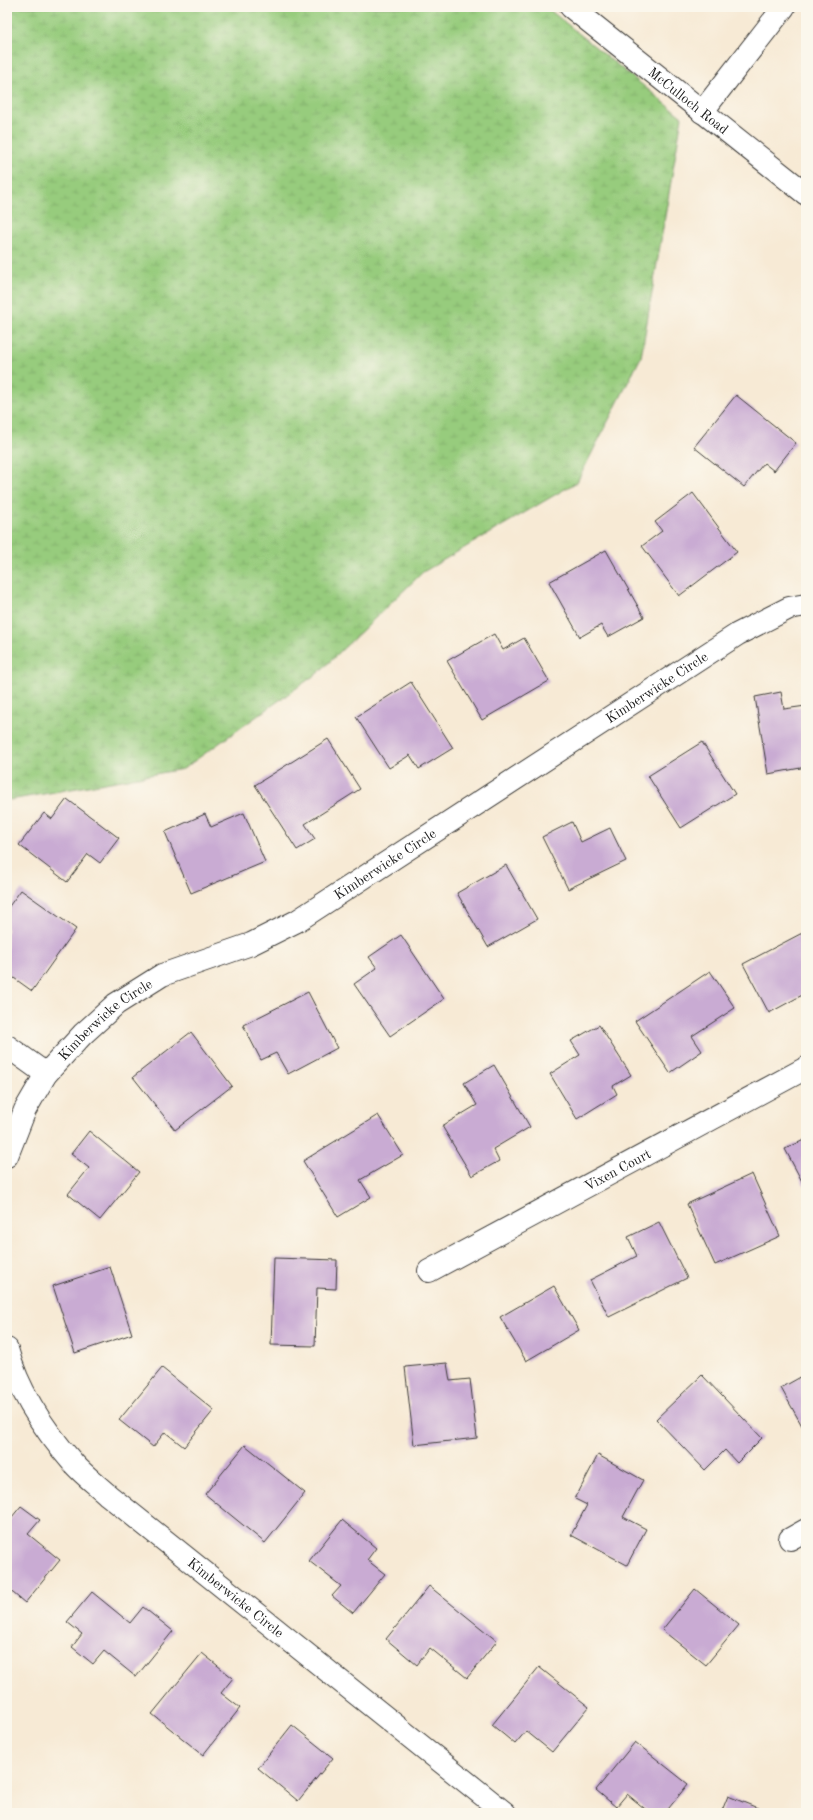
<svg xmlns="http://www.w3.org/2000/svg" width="813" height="1820" font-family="'Old Standard TT',serif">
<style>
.wetland{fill:url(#wetland-marsh);stroke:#5a744c}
.building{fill:#c9abd3}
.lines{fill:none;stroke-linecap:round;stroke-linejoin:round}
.street-casing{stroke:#3d3b38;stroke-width:24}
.secondary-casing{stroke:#3d3b38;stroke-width:24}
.street{stroke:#fff;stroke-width:22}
.secondary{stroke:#fff;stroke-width:22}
.labels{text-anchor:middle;stroke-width:4;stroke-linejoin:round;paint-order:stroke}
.street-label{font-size:14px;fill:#1c1c1c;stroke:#fbf7ec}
</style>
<defs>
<pattern id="wetland-marsh" width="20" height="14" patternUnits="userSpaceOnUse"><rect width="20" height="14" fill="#97cc7d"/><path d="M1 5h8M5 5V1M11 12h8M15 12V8" fill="none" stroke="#82af6b"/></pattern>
</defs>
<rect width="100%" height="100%" fill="#fbf7ec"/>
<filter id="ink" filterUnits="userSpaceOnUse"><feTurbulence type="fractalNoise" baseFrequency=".025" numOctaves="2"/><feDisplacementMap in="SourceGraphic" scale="8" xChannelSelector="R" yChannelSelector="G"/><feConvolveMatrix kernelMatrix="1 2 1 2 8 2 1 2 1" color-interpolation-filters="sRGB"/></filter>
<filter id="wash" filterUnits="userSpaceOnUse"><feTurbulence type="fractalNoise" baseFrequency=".012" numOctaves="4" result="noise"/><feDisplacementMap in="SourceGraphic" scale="16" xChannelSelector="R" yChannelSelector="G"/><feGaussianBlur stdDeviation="0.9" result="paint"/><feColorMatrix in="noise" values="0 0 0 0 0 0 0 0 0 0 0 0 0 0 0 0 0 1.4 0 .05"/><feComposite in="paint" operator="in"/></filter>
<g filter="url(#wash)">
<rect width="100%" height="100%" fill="#f7ead5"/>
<path class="wetland" d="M7,7H546L682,117L641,357L577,482L423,572L319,672L183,769L10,800L7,798Z"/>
<g id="blocks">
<path class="building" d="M736,395L796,443L774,471L764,463L744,487L694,447Z
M693,493L737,552L679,596L642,546L662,531L655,522Z
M606,550L644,617L608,637L601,625L580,637L549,582Z
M494,634L503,650L524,638L549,681L482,720L447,661Z
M411,682L453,748L419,769L410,755L389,768L356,717Z
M781,692L784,709L806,706V767L768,774L755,697Z
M328,739L360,789L305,824L315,839L297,850L255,785Z
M702,742L735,794L681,828L648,776Z
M67,799L119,838L100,863L88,854L67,882L19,845L44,813L52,819Z
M244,813L265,862L191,893L165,832L205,814L211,827Z
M572,822L581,842L610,828L626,861L568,889L542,837Z
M506,865L537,919L488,947L457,893Z
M21,890L76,929L32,991L7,973V909Z
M806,931V993L769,1013L743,964Z
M401,935L444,999L390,1036L354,984L377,968L369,957Z
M710,971L735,1008L692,1036L702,1051L670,1073L635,1021Z
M308,992L337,1048L288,1074L276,1053L261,1060L243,1025Z
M599,1025L631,1075L613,1086L617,1094L577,1119L550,1074L580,1055L571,1041Z
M191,1032L232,1086L175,1130L133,1077Z
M494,1065L530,1127L493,1149L499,1161L472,1176L442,1126L477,1105L464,1083Z
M378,1115L403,1155L360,1180L371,1197L338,1217L303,1161Z
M89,1131L139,1172L100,1220L68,1194L89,1168L71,1154Z
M806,1139V1189L785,1149Z
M752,1174L780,1236L715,1265L687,1204Z
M659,1222L687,1278L609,1317L590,1280L637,1256L628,1237Z
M274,1258L337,1260L336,1289L317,1288L315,1346L271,1345Z
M110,1267L132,1334L75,1353L53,1286Z
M554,1286L579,1330L526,1361L500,1317Z
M447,1363L450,1381L470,1379L477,1438L414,1445L405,1367Z
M162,1368L214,1410L184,1447L165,1432L153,1447L119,1420Z
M806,1374V1433L781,1388Z
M702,1375L762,1438L737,1463L725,1450L705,1470L656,1419Z
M245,1445L305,1493L265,1543L205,1494Z
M598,1455L643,1480L623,1517L646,1529L627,1565L571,1535L587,1505L575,1499Z
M21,1506L40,1520L28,1534L60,1560L25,1603L7,1588V1523Z
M342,1520L376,1548L367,1560L385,1574L353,1613L332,1596L341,1586L309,1561Z
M429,1586L497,1641L467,1678L430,1648L417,1665L386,1639Z
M695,1589L739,1625L706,1665L662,1630Z
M92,1592L130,1623L143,1607L173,1631L136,1677L104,1651L93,1664L72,1647L82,1634L67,1622Z
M202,1653L233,1678L221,1693L240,1708L203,1755L152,1714Z
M539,1667L589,1707L552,1752L526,1731L515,1744L492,1725Z
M292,1725L333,1758L298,1801L258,1768Z
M635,1742L688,1784L665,1813H650L627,1794L616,1807L596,1790Z
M728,1796L770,1813H721Z"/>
</g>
</g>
<g filter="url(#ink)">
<use href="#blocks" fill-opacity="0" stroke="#3d3b38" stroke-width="1"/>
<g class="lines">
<defs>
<g id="street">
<path d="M702,112L784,7"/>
<path d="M7,1046L46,1074"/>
<path id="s1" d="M7,1156L25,1110L46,1074L83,1034L116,1004L162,975L251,944L297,921L738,634L789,608L806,605"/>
<path id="s2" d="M429,1271L806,1068"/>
<path id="s3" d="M7,1349C18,1391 45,1431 74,1464C84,1475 97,1485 108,1495L505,1813"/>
<path d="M790,1539L806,1530"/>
</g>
<g id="secondary">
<path id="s4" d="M571,7L806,194"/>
</g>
</defs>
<use href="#street" class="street-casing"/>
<use href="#secondary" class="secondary-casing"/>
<use href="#street" class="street"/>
<use href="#secondary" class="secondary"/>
</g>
</g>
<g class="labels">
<g class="street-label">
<text dy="5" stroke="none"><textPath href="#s4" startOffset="150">McCulloch Road</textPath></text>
<text dy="5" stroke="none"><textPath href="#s1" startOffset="819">Kimberwicke Circle</textPath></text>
<text dy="5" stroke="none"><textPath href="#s1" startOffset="495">Kimberwicke Circle</textPath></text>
<text dy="5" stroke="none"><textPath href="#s1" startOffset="172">Kimberwicke Circle</textPath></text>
<text dy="5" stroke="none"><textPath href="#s2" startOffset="214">Vixen Court</textPath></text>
<text dy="5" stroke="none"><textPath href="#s3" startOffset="344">Kimberwicke Circle</textPath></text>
</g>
</g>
<rect width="813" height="1820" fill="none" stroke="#fbf7ec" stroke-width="24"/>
</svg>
